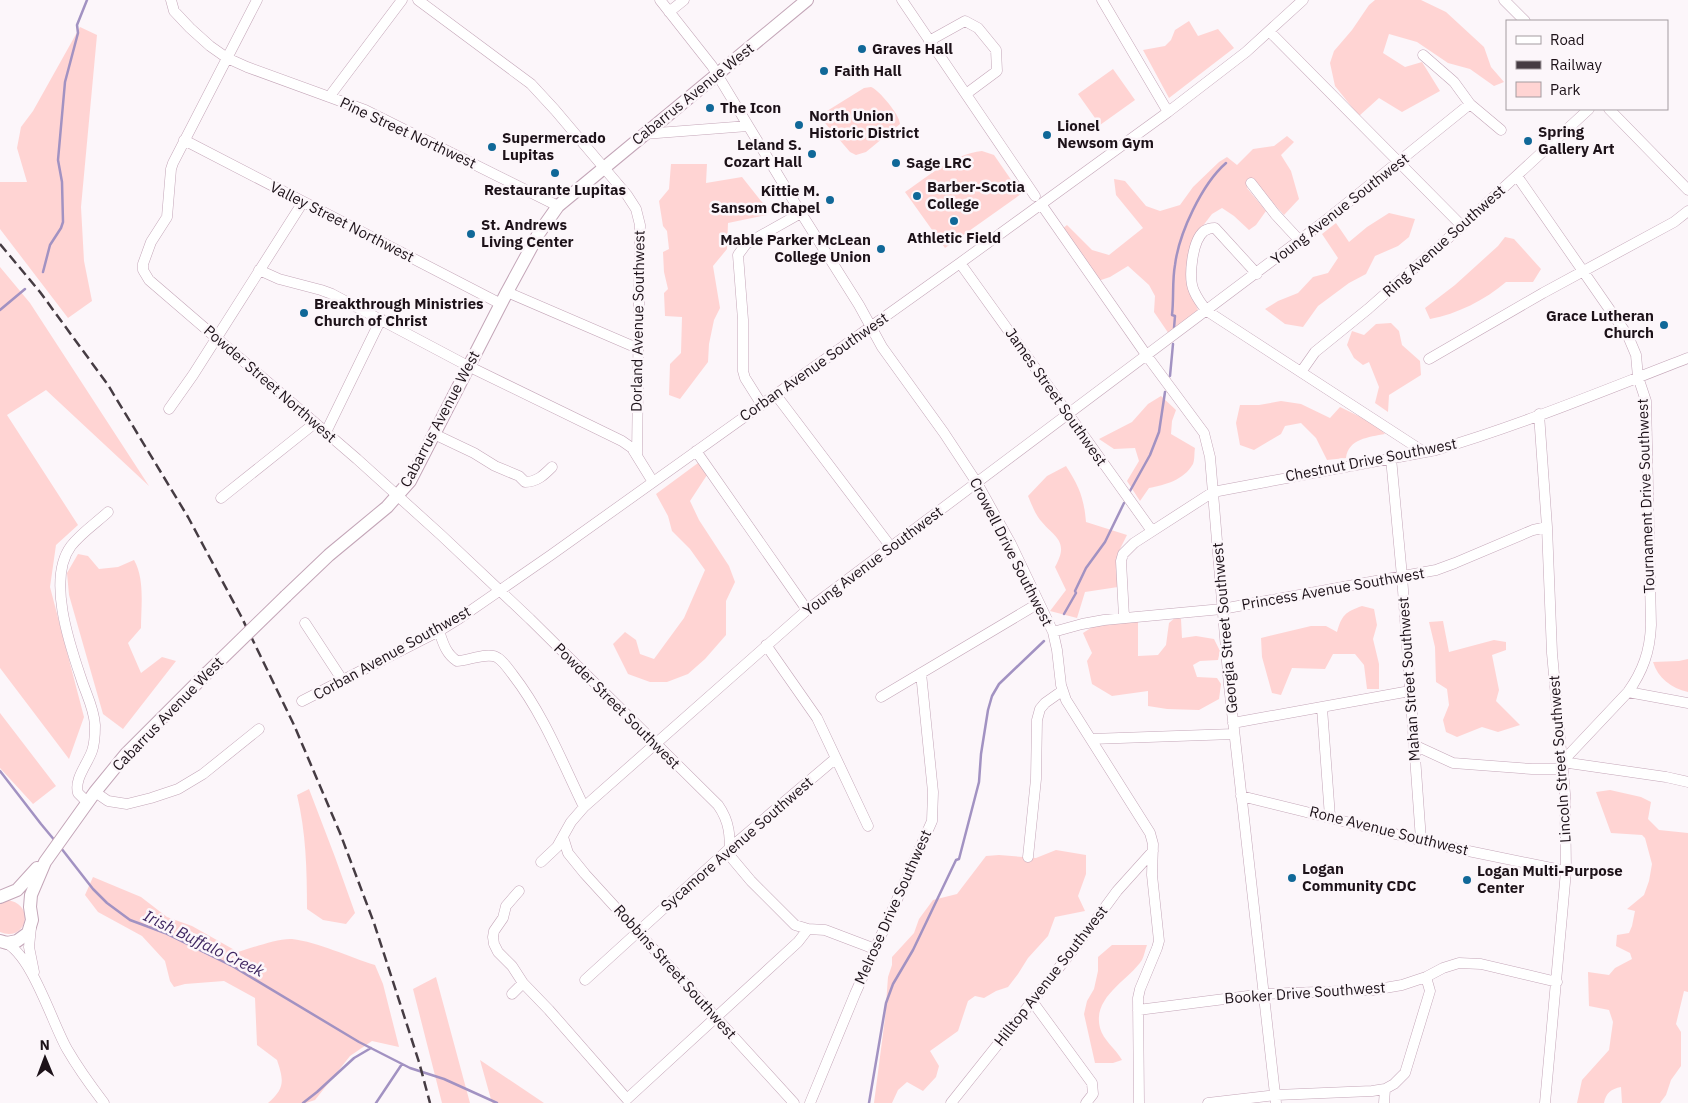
<svg xmlns="http://www.w3.org/2000/svg" width="1688" height="1103" font-family="'IBM Plex Sans',sans-serif">
<style>
.green{fill:#ffd4d3}
.lines{fill:none;stroke-linecap:round;stroke-linejoin:round}
.stream{stroke:#a292c2;stroke-width:2.5}
.minor-casing{stroke:#c4a6b8;stroke-width:11}
.major-casing{stroke:#c4a6b8;stroke-width:14}
.minor{stroke:#fff;stroke-width:10}
.major{stroke:#fff;stroke-width:12}
.rail{stroke:#463c43;stroke-width:2.5;stroke-dasharray:10 5;stroke-linecap:butt}
.major-bridge-casing{stroke:#c4a6b8;stroke-width:14;stroke-linecap:butt}
.major-bridge{stroke:#fff;stroke-width:12}
.poi-dot{fill:#106898;stroke:#fcf6fa;stroke-width:2}
.labels{text-anchor:middle;stroke-width:5;stroke-linejoin:round;paint-order:stroke}
.poi-label{font-size:15px;font-weight:bold;fill:#1d1219;stroke:#fcf6fa;text-anchor:start}
.street-label{font-size:15px;fill:#1d1219;stroke:#fcf6fa}
.water-label{font-size:16px;font-style:italic;fill:#3e2661;stroke:#fcf6fa}
</style>
<rect width="100%" height="100%" fill="#fcf6fa"/>
<path class="green" d="M1375,0H1421L1446,12L1484,47L1491,67L1504,82L1494,86L1470,69L1448,63L1417,42L1389,34L1383,53L1405,67L1422,62L1440,91L1402,112L1379,98L1359,116L1335,86L1330,63L1334,51L1352,30L1369,5Z
M1189,21L1198,36L1218,29L1234,48L1169,98L1143,50L1165,46L1171,40L1175,30Z
M80,27L97,35L81,207L84,261L92,301L68,318L0,229V182H27L17,148L21,127L33,111Z
M1113,69L1135,100L1100,125L1078,94Z
M871,87C879,90 900,115 900,124L866,152L856,155L850,152L825,123L824,115L827,111L864,88Z
M1287,136L1294,142L1281,155L1291,171L1299,199L1284,215L1253,181L1247,188L1266,211L1256,225L1249,230L1234,216L1222,208L1212,214L1202,227L1189,287L1198,310L1169,334L1154,312L1155,296L1149,285L1128,266L1110,277L1098,281L1062,229L1067,225L1092,250L1109,255L1143,228L1116,195L1114,179L1125,181L1146,206L1160,211L1180,205L1193,187L1219,162L1227,157L1237,165L1253,149L1274,146Z
M982,151L994,155L1021,194L945,248L905,192C929,176 953,154 982,151Z
M671,164H707L706,183L742,177L761,201L770,209L767,215L728,223L727,249L713,266L720,308L714,320L709,344L708,362L680,399L669,395L670,364L681,353L682,317L665,316L664,293L668,289L664,272L663,252L669,249L667,231L663,226L659,201L669,189Z
M1389,213L1415,219L1409,237L1398,246L1375,256L1366,274L1349,283L1318,306L1303,327L1285,324L1265,309L1278,301L1298,293L1313,277L1328,273L1338,258L1322,234L1336,223L1349,242L1367,227Z
M1505,237L1514,239L1541,269L1533,282H1506C1485,300 1457,314 1430,319L1425,308L1455,285L1498,246Z
M0,267L30,303L149,486L46,390L7,415L78,525L56,545L50,587L84,717L69,759L0,668Z
M1391,323L1399,331L1402,345L1420,361L1421,375L1389,395L1388,412L1375,403L1379,387L1369,362L1363,365L1354,358L1347,345L1352,331L1364,335L1376,324Z
M1161,396L1176,410L1172,421L1171,434L1195,448C1194,453 1195,459 1193,464C1184,480 1165,485 1149,488L1140,501L1127,481L1139,461L1135,448L1114,449L1099,439L1132,422L1148,404Z
M1281,401L1301,404L1330,418L1340,407L1377,425L1385,434C1369,437 1348,439 1346,458L1327,460L1316,438L1301,423L1285,426L1281,434L1254,450L1240,445L1236,423L1240,405H1259Z
M698,463L707,475L690,501L699,520L729,566L735,582L726,601V635L705,659L688,674L667,682H650L628,674L613,644L625,632L636,640L640,654L654,659L684,618L705,570L690,549L672,531L668,516L656,494Z
M1066,466C1079,486 1084,498 1086,522L1127,535L1117,555L1118,587L1085,592L1077,618L1050,611L1066,590L1055,567C1071,539 1052,537 1038,517C1034,511 1031,503 1028,496L1047,476Z
M78,554L88,556L99,569L118,567L134,560C145,579 141,607 141,628L128,643L141,673L162,657L176,661L123,729L103,714L69,595L67,573Z
M1362,606L1374,609L1377,625L1373,639L1379,664V689H1367L1364,665L1355,654H1333L1325,669L1292,668L1281,695L1272,693L1262,657L1261,638L1311,626H1326L1337,632C1342,615 1345,612 1362,606Z
M1176,617L1181,619L1182,638L1196,636L1214,639L1220,651L1218,660L1200,661L1193,665L1197,677L1217,678L1221,684L1219,699L1199,710L1167,709L1148,706V691L1112,696L1092,684L1087,661L1092,653L1083,633L1094,626L1138,621V656L1158,655L1166,645L1169,623Z
M1443,621L1449,652L1494,640L1506,642V650L1492,655L1499,690L1496,701L1520,725L1498,732L1482,727L1457,737L1446,732L1443,720L1449,705L1447,689L1436,682L1435,647L1429,622Z
M1688,659V692C1671,688 1658,678 1653,662L1679,661Z
M0,713L56,786L33,804L0,768Z
M309,789L335,857L355,913L346,924L323,920L307,909C307,870 306,832 297,795Z
M1610,790L1641,797L1651,802L1648,819L1659,830L1688,833V992L1684,991L1676,1024L1681,1032V1066L1671,1080L1666,1095L1660,1103H1622L1621,1087C1611,1089 1606,1093 1604,1103H1577L1582,1080L1609,1050L1613,1022L1609,1010L1589,1006L1588,972L1609,975L1615,968L1632,959L1630,953L1616,946L1617,935L1629,933L1632,926L1635,911L1627,909L1644,895L1649,881L1652,864L1645,838L1642,835L1611,833L1596,792Z
M1056,850L1086,855V874L1078,896L1085,911L1055,917L1048,936L1028,958L1018,974L1008,987L996,991L984,998L975,996L968,1001L958,1031L930,1051L939,1066L936,1077L923,1091L907,1082L898,1090L892,1103H874L885,1018L888,977L892,965V957L914,933L919,919L933,900L957,894L986,856L999,855L1036,858Z
M93,877L141,897L167,917L192,926L238,952C252,948 278,938 292,939C318,942 349,957 375,965L383,984L399,1047L372,1041L350,1056L315,1100L306,1103H268C285,1088 284,1081 277,1060L257,1045L255,998L224,981L185,984L174,987L170,981L165,961L142,936L98,912L85,895Z
M7,900C37,904 26,943 0,932V902Z
M1112,945H1147C1145,950 1144,956 1142,960C1128,981 1092,997 1100,1028C1103,1040 1116,1049 1122,1060L1113,1063H1095L1084,1014L1087,1001L1094,989L1098,971V957Z
M436,977L470,1103H442L413,989Z
M480,1060L544,1103H492Z"/>
<g class="lines">
<path class="stream" d="M43,272L50,245L61,228L63,222L62,182L58,160L65,82L78,33L77,25L87,0
M0,310L25,289
M1174,328L1175,316L1172,315C1174,298 1172,281 1175,265C1179,233 1202,184 1226,163
M1170,376L1173,344
M1130,491L1150,455L1159,432L1165,392
M1064,614L1076,593L1075,591L1086,568L1105,542L1124,503
M0,771L41,824L56,842
M61,848L93,889L107,903L130,920L165,933L234,967L359,1042L410,1068L444,1079L497,1103
M303,1103L317,1092L354,1058L371,1048
M376,1103L402,1064
M869,1103L886,1003L893,984L913,950L956,860L959,859L979,782L981,754L988,710L992,696L999,684L1044,641"/>
<defs>
<path id="minor" d="M171,0L174,11L190,28L210,46L227,58L247,67L365,110L558,206
M257,0L173,163L171,169L167,217L151,242L143,264V270L149,280L357,459L441,535L530,619L718,805C730,822 730,836 730,856L751,881L795,925L808,929L825,930L875,949
M418,0L531,84L555,110L627,195L636,209L640,225L637,456
M660,0L712,66L801,213L859,305L882,347L944,433L977,483L1011,544L1053,632L1057,650L1061,685L1066,700L1150,833L1153,844L1152,875L1159,941L1157,948L1140,989L1138,998L1139,1103
M902,0L1035,196
M1102,0L1168,112
M1504,0L1525,21
M669,12L684,0
M1270,32L1462,226
M929,41L965,21L978,28L996,50L997,71L966,94
M1423,55L1454,82L1470,104L1501,130
M329,97L402,0
M1609,109L1688,190
M644,134L748,126
M184,140L501,304
M1517,176L1628,336L1636,355L1638,377L1646,401L1651,625C1650,651 1643,671 1628,692L1562,762
M1251,183L1275,214L1300,241
M1041,204L1147,356L1204,433L1210,457L1229,685L1276,1103
M960,263L1152,531
M259,270L279,279L321,290L332,294L468,366L622,441L632,448L653,482
M1257,274L1215,228C1211,228 1207,229 1204,231C1192,241 1188,278 1194,291C1197,298 1202,305 1207,311L1424,452
M507,292L637,348
M1429,359L1543,293L1674,222L1688,211
M1301,372L1315,352L1368,309L1462,226L1589,109
M776,395L891,547
M762,405L745,378L743,371V320L738,255L746,244L801,213
M169,409L193,375L303,202
M1539,414L1547,527L1552,653L1565,794L1566,871L1545,1103
M326,432L381,319
M434,434L474,453L495,466L519,476L525,482C537,482 544,475 552,467
M696,451L807,610
M1391,458L1402,576L1421,840
M221,498L315,423
M1124,617L1121,561L1123,554L1134,543L1213,492L1436,450C1521,425 1605,390 1688,358
M305,623L343,681
M439,631C443,643 446,654 457,661C468,661 488,651 498,658C504,662 509,670 513,675C544,715 562,762 584,807
M1053,632L1082,624L1104,620L1222,609L1436,570L1455,563L1533,530L1547,527
M766,645L817,718L868,826
M1628,692L1688,703
M881,697L1039,603
M302,701L439,631L460,618L551,555L960,263L1168,112L1246,52L1303,0
M1322,708L1330,817
M1233,723L1410,691
M1091,739L1234,734
M1414,745L1453,763L1532,769H1563
M1562,762L1666,777L1688,782
M95,792L108,801L127,804L151,798L178,789L203,774L259,729
M1241,796L1444,846L1566,871
M87,802L78,793C74,779 87,765 92,751C95,743 95,734 95,725C94,708 86,694 81,678C69,643 47,578 71,546C81,533 96,523 108,512
M563,837L568,853L585,874L794,1103
M1028,857L1036,779L1037,720L1040,709L1045,703L1062,691
M541,862L557,847L571,822L584,807L807,610L1325,221L1470,104
M519,891L506,906L503,918L494,931L493,937L494,944L498,952L512,966L523,983L549,1010L627,1099L798,942L808,929
M31,927L29,947L34,972
M4,942C32,954 52,1023 67,1049C78,1068 91,1086 104,1103
M585,980L730,848L836,758
M512,994L523,983
M1032,1001L1092,1083L1093,1094L1086,1103
M1138,1010L1264,994L1373,990L1402,985L1426,977L1443,968L1459,963L1481,964L1557,982
M810,1103L855,994L932,821L933,792L921,673
M951,1103L1081,940L1117,891L1153,851
M1208,1103L1276,1095L1372,1091L1385,1089
M1384,1103L1385,1089L1394,1084L1405,1073L1430,991L1426,977"/>
<path id="major" d="M286,596L329,555L387,507L410,481L507,292L539,233L558,206L807,0
M0,897L17,890L37,868
M0,941L7,943L17,941L28,933L32,920L30,907L31,895L45,862L95,792L126,754L207,673"/>
</defs>
<use href="#minor" class="minor-casing"/>
<use href="#major" class="major-casing"/>
<use href="#minor" class="minor"/>
<use href="#major" class="major"/>
<path class="rail" d="M0,244L40,292L108,385L188,517L241,616L294,725L340,833L374,923L419,1062L430,1103"/>
<defs>
<path id="major-bridge" d="M207,673L286,596"/>
</defs>
<use href="#major-bridge" class="major-bridge-casing"/>
<use href="#major-bridge" class="major-bridge"/>
</g>
<g class="poi-dot">
<circle cx="862" cy="49" r="5"/>
<circle cx="824" cy="71" r="5"/>
<circle cx="710" cy="108" r="5"/>
<circle cx="799" cy="125" r="5"/>
<circle cx="1047" cy="135" r="5"/>
<circle cx="1528" cy="141" r="5"/>
<circle cx="492" cy="147" r="5"/>
<circle cx="812" cy="154" r="5"/>
<circle cx="896" cy="163" r="5"/>
<circle cx="555" cy="173" r="5"/>
<circle cx="917" cy="196" r="5"/>
<circle cx="830" cy="200" r="5"/>
<circle cx="954" cy="221" r="5"/>
<circle cx="471" cy="234" r="5"/>
<circle cx="881" cy="249" r="5"/>
<circle cx="304" cy="313" r="5"/>
<circle cx="1664" cy="325" r="5"/>
<circle cx="1292" cy="878" r="5"/>
<circle cx="1467" cy="880" r="5"/>
</g>
<g class="labels">
<g class="poi-label">
<text x="872" y="54">Graves Hall</text>
<text x="834" y="76">Faith Hall</text>
<text x="720" y="113">The Icon</text>
<text x="809" y="121">North Union<tspan x="809" dy="17">Historic District</tspan></text>
<text x="1057" y="131">Lionel<tspan x="1057" dy="17">Newsom Gym</tspan></text>
<text x="1538" y="137">Spring<tspan x="1538" dy="17">Gallery Art</tspan></text>
<text x="502" y="143">Supermercado<tspan x="502" dy="17">Lupitas</tspan></text>
<text x="802" y="150" text-anchor="end">Leland S.<tspan x="802" dy="17">Cozart Hall</tspan></text>
<text x="906" y="168">Sage LRC</text>
<text x="927" y="192">Barber-Scotia<tspan x="927" dy="17">College</tspan></text>
<text x="555" y="195" text-anchor="middle">Restaurante Lupitas</text>
<text x="820" y="196" text-anchor="end">Kittie M.<tspan x="820" dy="17">Sansom Chapel</tspan></text>
<text x="481" y="230">St. Andrews<tspan x="481" dy="17">Living Center</tspan></text>
<text x="954" y="243" text-anchor="middle">Athletic Field</text>
<text x="871" y="245" text-anchor="end">Mable Parker McLean<tspan x="871" dy="17">College Union</tspan></text>
<text x="314" y="309">Breakthrough Ministries<tspan x="314" dy="17">Church of Christ</tspan></text>
<text x="1654" y="321" text-anchor="end">Grace Lutheran<tspan x="1654" dy="17">Church</tspan></text>
<text x="1302" y="874">Logan<tspan x="1302" dy="17">Community CDC</tspan></text>
<text x="1477" y="876">Logan Multi-Purpose<tspan x="1477" dy="17">Center</tspan></text>
</g>
<g class="street-label">
<text transform="translate(693 94) rotate(-39)" y="5">Cabarrus Avenue West</text>
<text transform="translate(408 133) rotate(25)" y="5">Pine Street Northwest</text>
<text transform="translate(1340 209) rotate(-38)" y="5">Young Avenue Southwest</text>
<text transform="translate(342 222) rotate(27)" y="5">Valley Street Northwest</text>
<text transform="translate(1444 241) rotate(-42)" y="5">Ring Avenue Southwest</text>
<text transform="translate(638 321) rotate(-89)" y="5">Dorland Avenue Southwest</text>
<text transform="translate(814 367) rotate(-35)" y="5">Corban Avenue Southwest</text>
<text transform="translate(270 384) rotate(41)" y="5">Powder Street Northwest</text>
<text transform="translate(1056 397) rotate(55)" y="5">James Street Southwest</text>
<text transform="translate(440 419) rotate(-62)" y="5">Cabarrus Avenue West</text>
<text transform="translate(1371 460) rotate(-11)" y="5">Chestnut Drive Southwest</text>
<text transform="translate(1646 496) rotate(-92)" y="5">Tournament Drive Southwest</text>
<text transform="translate(1011 552) rotate(63)" y="5">Crowell Drive Southwest</text>
<text transform="translate(873 561) rotate(-37)" y="5">Young Avenue Southwest</text>
<text transform="translate(1333 589) rotate(-10)" y="5">Princess Avenue Southwest</text>
<text transform="translate(1225 628) rotate(-95)" y="5">Georgia Street Southwest</text>
<text transform="translate(392 653) rotate(-29)" y="5">Corban Avenue Southwest</text>
<text transform="translate(1409 679) rotate(-94)" y="5">Mahan Street Southwest</text>
<text transform="translate(617 706) rotate(45)" y="5">Powder Street Southwest</text>
<text transform="translate(168 714) rotate(-46)" y="5">Cabarrus Avenue West</text>
<text transform="translate(1560 759) rotate(-94)" y="5">Lincoln Street Southwest</text>
<text transform="translate(1389 831) rotate(14)" y="5">Rone Avenue Southwest</text>
<text transform="translate(737 844) rotate(-41)" y="5">Sycamore Avenue Southwest</text>
<text transform="translate(893 907) rotate(-66)" y="5">Melrose Drive Southwest</text>
<text transform="translate(675 972) rotate(48)" y="5">Robbins Street Southwest</text>
<text transform="translate(1051 976) rotate(-52)" y="5">Hilltop Avenue Southwest</text>
<text transform="translate(1305 993) rotate(-4)" y="5">Booker Drive Southwest</text>
</g>
<g class="water-label">
<text transform="translate(204 943) rotate(26)" y="6">Irish Buffalo Creek</text>
</g>
</g>
<rect x="1506" y="20" width="162" height="90" fill="#fcf6fa" stroke="#a39ba0"/>
<rect x="1516" y="36" width="25" height="8" fill="#ffffff" stroke="#a39ba0"/>
<text x="1550" y="45" font-size="15" fill="#1d1219">Road</text>
<rect x="1516" y="61" width="25" height="8" fill="#463c43" stroke="#a39ba0"/>
<text x="1550" y="70" font-size="15" fill="#1d1219">Railway</text>
<rect x="1516" y="82" width="25" height="15" fill="#ffd4d3" stroke="#a39ba0"/>
<text x="1550" y="95" font-size="15" fill="#1d1219">Park</text>
<g transform="translate(45 1058) rotate(359)" stroke="#fcf6fa" stroke-width="4" paint-order="stroke">
<path d="M0-4L9 19L0 12L-9 19Z" fill="#1d1219"/>
<text y="-8" font-size="14" font-weight="bold" text-anchor="middle" fill="#1d1219">N</text>
</g>
</svg>
